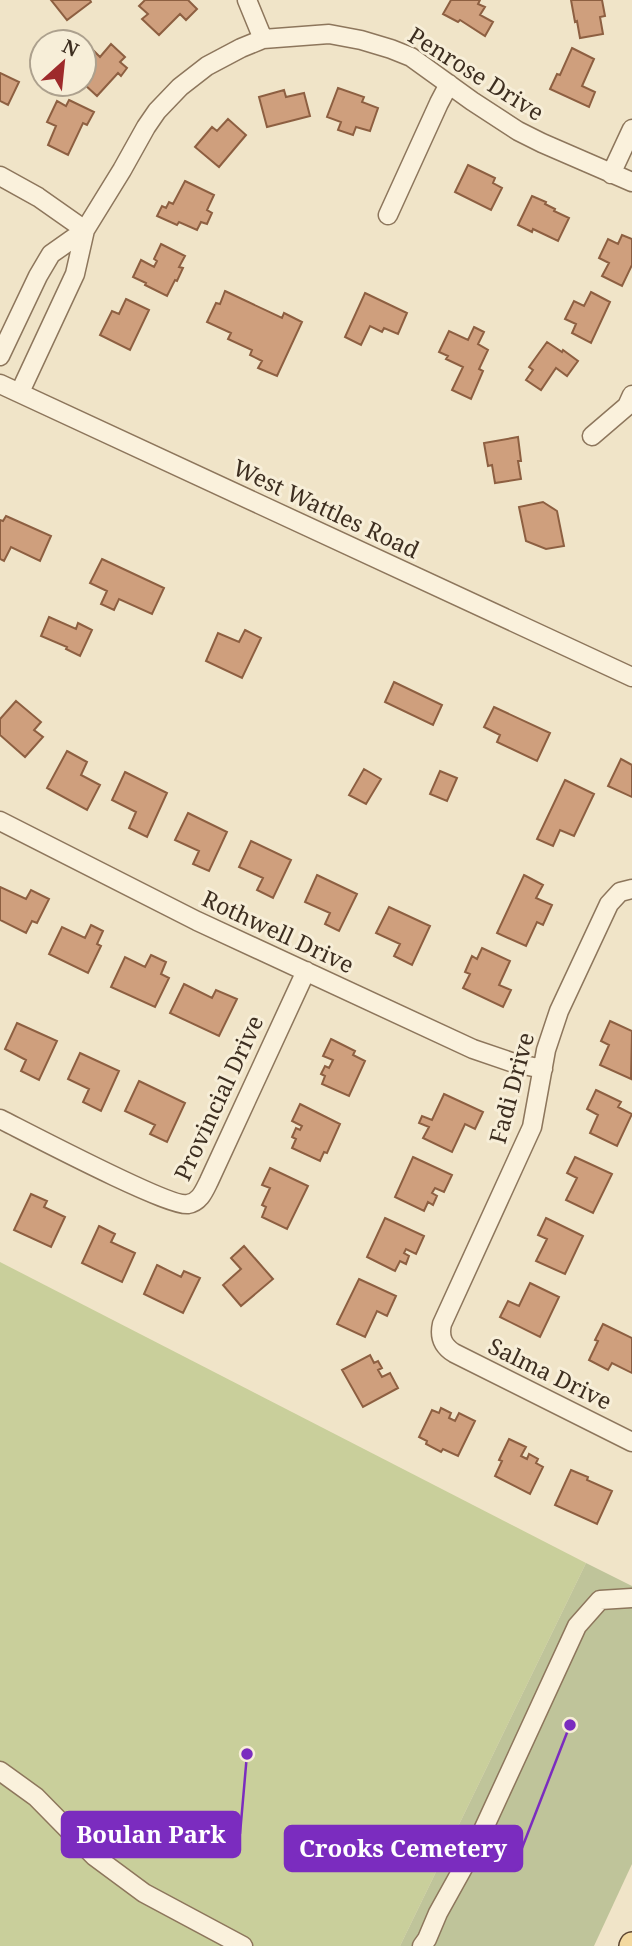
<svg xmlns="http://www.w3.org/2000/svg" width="632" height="1946" font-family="'Noto Serif',serif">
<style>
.green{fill:#c9cf9b}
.cemetery{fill:#bfc49a}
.building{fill:#cf9f7d;stroke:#8d5f41;stroke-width:2}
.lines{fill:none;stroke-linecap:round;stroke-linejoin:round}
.minor-casing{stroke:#8d765c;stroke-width:21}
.major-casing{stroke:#5b4430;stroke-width:26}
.minor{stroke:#faf1dc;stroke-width:18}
.major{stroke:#f3d9a0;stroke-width:23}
.labels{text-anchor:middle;stroke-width:6;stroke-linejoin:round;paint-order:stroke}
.street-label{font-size:23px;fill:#3d2e20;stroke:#f7eed8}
.leader{fill:none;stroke:#7b2cbf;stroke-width:2.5}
.callout-dot{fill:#7b2cbf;stroke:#f7eed8;stroke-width:2.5}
.callout{fill:#7b2cbf;stroke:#7b2cbf;stroke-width:2.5}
.callout-label{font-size:24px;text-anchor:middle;font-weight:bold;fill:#fff}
</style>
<rect width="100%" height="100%" fill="#f0e4c8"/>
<path class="green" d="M0,1262L586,1563L400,1946H0Z"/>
<path class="cemetery" d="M586,1563L632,1586V1864L594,1946H400Z"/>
<path class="building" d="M51,0H90L91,2L67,20Z
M145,0H188L197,9L186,20L180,14L159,35L142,19L148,14L139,6Z
M451,0H480L478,4L485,7L480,15L493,22L485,36L460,20L458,22L443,14Z
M571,0H602L605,16L600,17L603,34L580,38L577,21L575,22Z
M87,44L100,57L111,44L125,57L120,62L127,68L121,76L118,73L97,96L84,84V75L91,67L84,60V47Z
M572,48L594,59L582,86L595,92L589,107L550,89L557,74L560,75Z
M0,73L19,82L8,105L0,101Z
M338,88L364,97L362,102L378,108L370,131L356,127L353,135L338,130L341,122L327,117Z
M284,90L286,97L304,93L310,116L267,127L259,97Z
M69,100L94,112L87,125L83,123L68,155L48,145L56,126L47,122L57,101L66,106Z
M228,119L246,135L219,167L195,147L212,127L217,131Z
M468,165L495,178L493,183L502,188L491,210L455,192Z
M185,181L214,195L207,210L212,213L207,224L201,222L197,230L179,222L177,225L157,216L162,206L166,208L169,202L173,204Z
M532,196L546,202L545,204L555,209L554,211L569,218L558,241L533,229L532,232L518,225Z
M622,235L632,239V265L622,286L602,276L609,263L599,258L608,239L618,244Z
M161,244L185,256L179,267L183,268L177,281L175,280L167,296L145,285L146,283L133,277L141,260L154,267L157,261L154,259Z
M225,291L282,318L284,313L302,322L277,376L258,368L262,361L250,355L252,350L228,339L231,333L207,322L216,303L220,304Z
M591,292L610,302L591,343L572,333L576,324L565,319L574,301L584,306Z
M365,293L407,313L398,334L384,328L382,332L370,326L361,345L345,337Z
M126,299L149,310L130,350L100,335L112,311L119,314Z
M474,327L484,332L478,344L488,350L479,369L483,371L471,399L452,390L463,367L446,359L448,356L439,352L449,331L468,340Z
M547,342L562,352L563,350L578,361L567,376L556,368L541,390L526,380L533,370L529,367Z
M518,437L521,461H518L521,479L495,483L492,465L488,466L484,443Z
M543,502L557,511L564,546L546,549L526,541L519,507Z
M6,516L51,536L40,561L11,547L4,561L0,559V520L3,521Z
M102,559L164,588L152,614L119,599L114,610L101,604L107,591L90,583Z
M49,617L76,629L78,623L92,630L80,656L66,649L67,647L41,636Z
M245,630L261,638L242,678L206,661L218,633L239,642Z
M394,682L442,705L433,725L385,702Z
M16,701L41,722L34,730L43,737L25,757L0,735V719Z
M494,707L550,733L537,761L497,742L500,735L484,727Z
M67,751L87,762L81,775L100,785L87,810L47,788Z
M621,759L632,765V797L608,786Z
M364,769L381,779L366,804L349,795Z
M440,771L457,778L447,801L430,794Z
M125,772L167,793L147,837L129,828L136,812L112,800Z
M565,780L594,794L574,836L560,830L553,846L537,839Z
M188,813L227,832L209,871L193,864L199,851L175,840Z
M251,841L291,860L273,898L257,890L263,878L239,867Z
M317,875L357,894L339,931L325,924L330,913L305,902Z
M524,875L543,885L536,898L552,905L543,925L537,922L526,946L497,933Z
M0,887L26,899L31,890L49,899L37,923L32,921L26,933L0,920Z
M389,907L430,926L412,965L394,956L400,944L376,933Z
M91,925L103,931L97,944L101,946L88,973L49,954L62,927L85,938Z
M482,948L510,961L499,985L511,990L503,1007L463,988L470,974L465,972L472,956L477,959Z
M151,955L166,962L161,974L169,978L155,1007L111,987L125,957L145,967Z
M184,984L212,998L216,990L237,999L219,1036L170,1013Z
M610,1021L632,1031L631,1079L600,1065L609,1045L601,1041Z
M17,1023L57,1041L39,1080L21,1071L26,1060L5,1049Z
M331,1039L355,1051L353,1055L365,1061L349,1096L322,1084L325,1076L321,1074L325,1066L329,1068L333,1060L323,1056Z
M80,1053L119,1071L101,1111L83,1102L89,1089L68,1079Z
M139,1081L185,1103L167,1142L150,1134L155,1125L125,1111Z
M596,1090L621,1102L618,1107L632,1114L617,1146L590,1133L598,1115L587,1109Z
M444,1094L483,1112L475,1129L465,1124L452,1152L423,1138L429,1127L419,1123L422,1116L432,1120Z
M300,1104L340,1124L327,1153L324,1152L320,1161L292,1148L296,1139L292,1137L296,1128L300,1130L302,1126L292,1121Z
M413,1157L452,1175L444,1192L435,1188L432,1193L437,1196L433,1205L428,1202L424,1211L395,1197Z
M575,1157L612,1174L593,1213L566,1200L577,1178L567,1173Z
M270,1168L308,1186L287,1229L262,1217L266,1207L262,1205L270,1188L262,1185Z
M31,1194L47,1201L44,1207L65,1217L51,1247L14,1230Z
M385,1218L424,1236L416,1254L406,1249L404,1253L409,1256L406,1264L400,1261L395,1271L367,1257Z
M546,1218L583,1236L565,1274L536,1261L547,1239L538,1235Z
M99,1226L115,1234L111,1242L135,1253L122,1282L82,1263Z
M244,1246L273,1279L241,1306L223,1285L241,1269L231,1258Z
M157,1265L181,1277L184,1271L200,1278L183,1313L144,1294Z
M359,1279L396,1296L387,1316L377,1311L365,1337L337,1324Z
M530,1283L559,1297L540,1337L500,1317L508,1301L519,1306Z
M603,1324L632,1338V1373L612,1363L608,1370L589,1360L598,1341L595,1340Z
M370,1355L374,1363L378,1361L382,1368L378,1370L382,1377L390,1373L398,1388L363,1407L342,1370Z
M441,1408L451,1413L449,1418L455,1421L459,1413L475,1421L458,1456L443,1449L441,1452L426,1444L427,1441L419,1437L432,1410L439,1413Z
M509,1439L526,1447L521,1456L527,1459L529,1454L538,1459L536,1463L543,1467L530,1494L495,1476L502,1461L499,1460Z
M571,1470L588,1477L587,1480L612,1491L597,1524L555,1505Z"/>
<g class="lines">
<defs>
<path id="minor" d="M247,0L263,39
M611,174L632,129
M0,176L38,197L85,230
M388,215L439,103L449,84
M0,356L38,276L51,254L85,230
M0,384L632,677
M20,392L75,274L85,230L122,170L146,127L157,111L180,87L207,66L241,48L263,39L329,34L361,40L391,49L411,57L472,101L518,131L542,143L632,182
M592,436L627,406L632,395
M0,821L197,921L473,1049L514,1063L543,1069
M632,889L620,892L609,904L559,1011L546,1050L532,1127L442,1324C439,1337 443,1346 454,1353L632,1442
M0,1119C26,1132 170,1208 188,1204C200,1202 204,1191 209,1181L306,971
M0,1771L36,1797L94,1856L144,1893L243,1946
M422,1946L427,1939L438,1913L478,1841L577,1626L600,1600L632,1598"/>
<path id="major" d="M631,1946L632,1944"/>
</defs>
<use href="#minor" class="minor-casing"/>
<use href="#major" class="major-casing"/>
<use href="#minor" class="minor"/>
<use href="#major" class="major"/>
</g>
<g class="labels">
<g class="street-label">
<text transform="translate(476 74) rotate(32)" y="8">Penrose Drive</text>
<text transform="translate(326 509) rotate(25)" y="8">West Wattles Road</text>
<text transform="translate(278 932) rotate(25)" y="8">Rothwell Drive</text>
<text transform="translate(512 1088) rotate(-75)" y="8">Fadi Drive</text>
<text transform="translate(219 1098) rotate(-65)" y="8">Provincial Drive</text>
<text transform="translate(550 1374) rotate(26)" y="8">Salma Drive</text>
</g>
</g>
<path class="leader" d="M247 1754L240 1834M570 1725L522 1848"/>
<g class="callout-dot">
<circle cx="247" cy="1754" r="7"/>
<circle cx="570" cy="1725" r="7"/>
</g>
<g class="callout">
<rect x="62" y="1812" width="178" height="45" rx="7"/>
<rect x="285" y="1826" width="237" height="45" rx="7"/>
</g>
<g class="callout-label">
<text x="151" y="1843">Boulan Park</text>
<text x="403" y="1857">Crooks Cemetery</text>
</g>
<g transform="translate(63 63) rotate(27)"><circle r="33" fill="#f7eed8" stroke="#ada18e" stroke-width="2"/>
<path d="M0-5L12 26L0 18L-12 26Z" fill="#9e2a2b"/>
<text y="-10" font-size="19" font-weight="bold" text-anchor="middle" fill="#3d2e20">N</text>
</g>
</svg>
